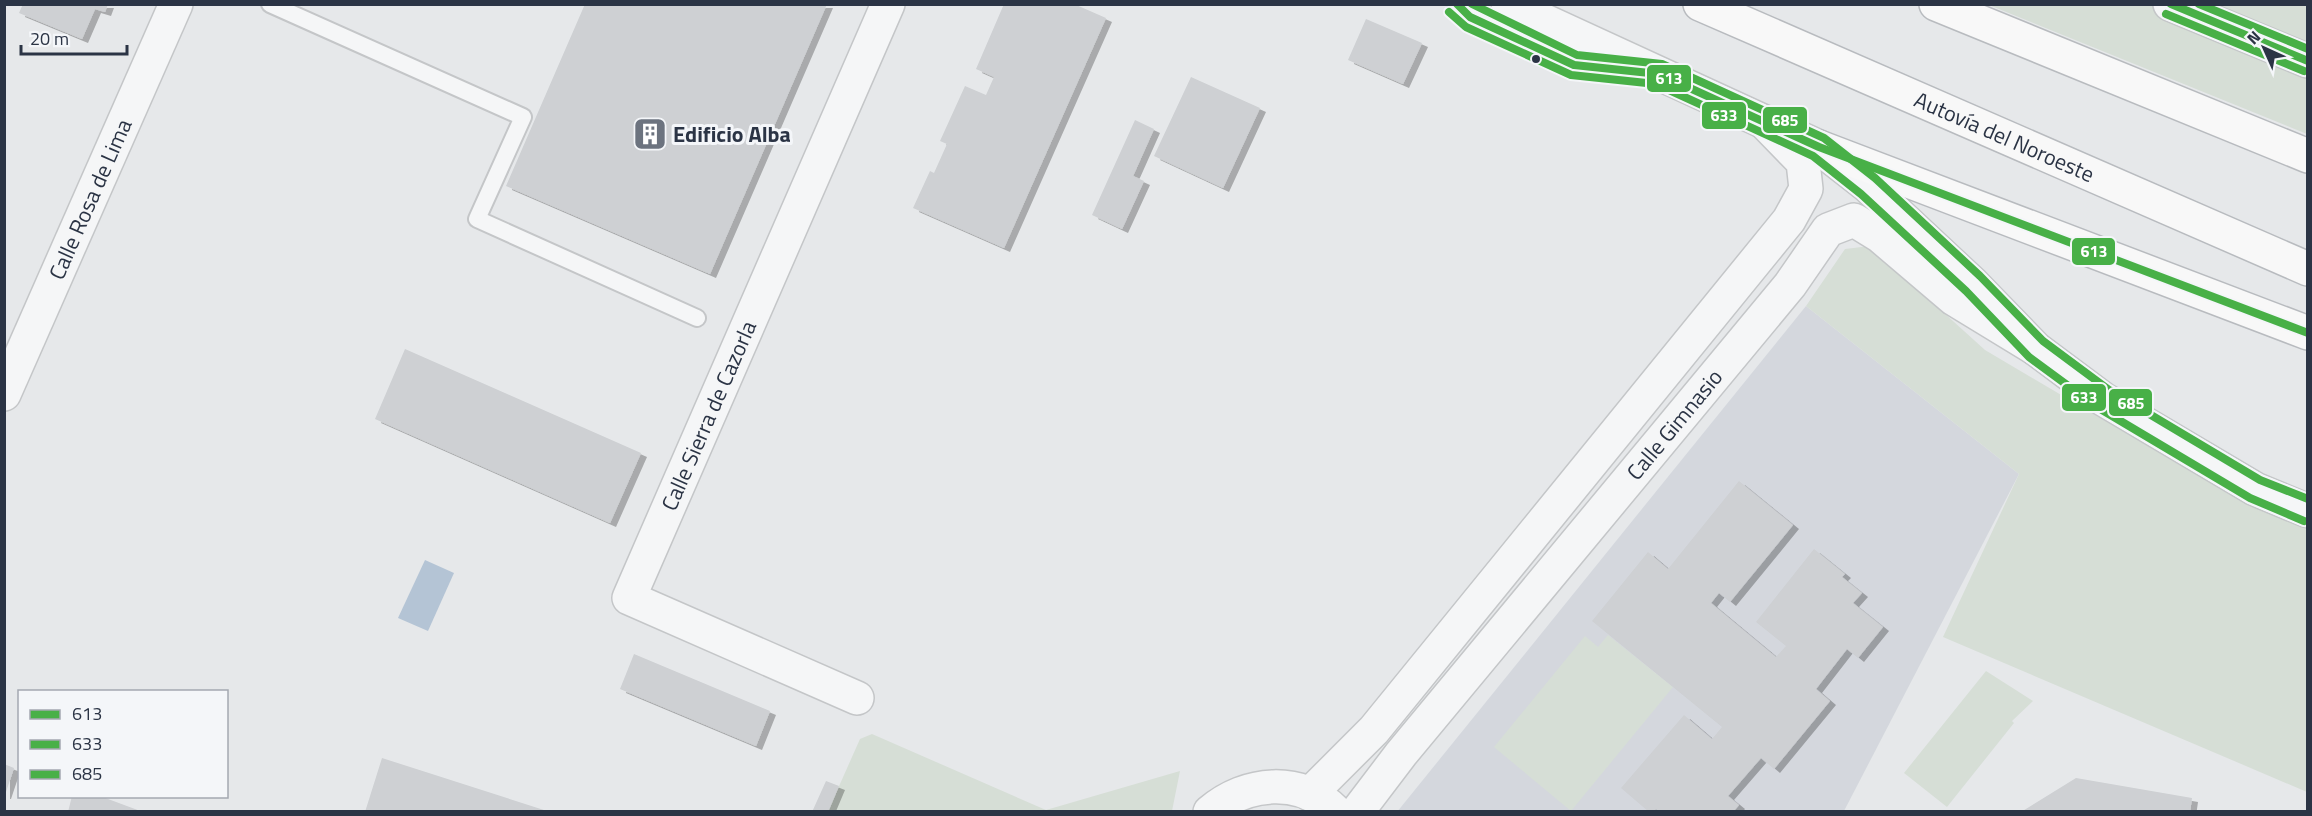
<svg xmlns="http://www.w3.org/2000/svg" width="2312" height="816" font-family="'Titillium Web',sans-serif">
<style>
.built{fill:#d4d7dd}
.green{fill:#d6ded6}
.water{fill:#b4c4d5}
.building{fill:#ced0d3;filter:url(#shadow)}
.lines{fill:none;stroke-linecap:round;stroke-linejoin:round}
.service-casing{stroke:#c4c6c8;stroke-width:20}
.minor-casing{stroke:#c4c6c8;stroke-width:36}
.tertiary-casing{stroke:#c4c6c8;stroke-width:36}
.motorway-casing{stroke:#b8bbbf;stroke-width:36}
.service{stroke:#f5f6f7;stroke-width:16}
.minor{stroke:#f5f6f7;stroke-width:33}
.tertiary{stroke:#f5f6f7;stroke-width:33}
.motorway{stroke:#f8f8f8;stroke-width:33}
.bus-1-casing{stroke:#f4f6f9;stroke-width:12}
.bus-2-casing{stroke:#f4f6f9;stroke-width:12}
.bus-3-casing{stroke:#f4f6f9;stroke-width:12}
.bus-1{stroke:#48b047;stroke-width:8}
.bus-2{stroke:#48b047;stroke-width:8}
.bus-3{stroke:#48b047;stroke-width:8}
.bus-dot{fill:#2b3445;stroke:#f4f6f9;stroke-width:2}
.labels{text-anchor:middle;stroke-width:6;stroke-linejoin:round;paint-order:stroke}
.poi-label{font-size:22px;font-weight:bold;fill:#2b3445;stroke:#f4f6f9;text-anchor:start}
.street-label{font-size:22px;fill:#2b3445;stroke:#f4f6f9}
.line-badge{stroke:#f4f6f9;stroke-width:2}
.badge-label{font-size:16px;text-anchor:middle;font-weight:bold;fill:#fff}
</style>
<defs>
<filter id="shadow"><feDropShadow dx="6" dy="4" stdDeviation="0" flood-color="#0004"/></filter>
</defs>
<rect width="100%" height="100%" fill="#e6e8ea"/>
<path class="built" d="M1806,306L2019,474L1844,811L1397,812Z"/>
<path class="green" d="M1989,5H2307V134Z
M1870,246L1985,350L2236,498L2307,530V792L1943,637L2019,474L1806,306L1845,249Z
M1608,635L1673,687L1571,811L1494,747L1585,636L1598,647Z
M1986,671L2033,701L2012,721L2014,723L1947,807L1904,773Z
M872,734L1046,810L1180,771L1172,811H828L860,739Z"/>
<path class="water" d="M425,560L454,573L428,631L398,618Z"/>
<path class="building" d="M23,4H108L105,12L95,9L82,39L19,13Z
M585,4H827L710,274L506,186Z
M1004,4H1074L1106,18L1004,248L913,208L930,171L934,173L947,144L940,141L965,86L986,95L994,77L976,69Z
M1366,19L1422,43L1403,84L1348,60Z
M1191,77L1260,108L1223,188L1154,156Z
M1135,120L1154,129L1133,176L1144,181L1122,229L1092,215Z
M405,349L641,453L610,523L375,419Z
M1739,481L1793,525L1730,602L1719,593L1711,603L1776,657L1786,646L1756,622L1814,549L1845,574L1842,577L1862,593L1853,603L1883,627L1858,658L1847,649L1816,689L1830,701L1774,769L1761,758L1728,796L1739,805L1733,812H1659L1656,809L1654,812H1649L1621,788L1684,715L1712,739L1722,727L1592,621L1648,552L1668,569Z
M634,654L770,711L756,746L620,689Z
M382,758L547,811V812H365Z
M4,764L14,768L5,795H4Z
M2076,778L2192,798L2190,812H2021Z
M826,781L839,786L828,812H812Z
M72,796H100L143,812H68Z"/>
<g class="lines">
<defs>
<path id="service" d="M270,4L523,117L477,219L697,318
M1456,4L1470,17L1574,65L1631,71"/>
<g id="minor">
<path d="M1827,154L1868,186L1973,284L2036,349L2103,399L2255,489L2308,511"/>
<path id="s1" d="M4,394L176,4"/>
<path id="s2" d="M857,698L629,598L888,4"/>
<path d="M1310,794L1374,730L1789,220L1806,189L1803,162L1766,124"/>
<path d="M1210,812C1246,781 1301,776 1336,812"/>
<path id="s3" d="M1357,812L1401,754L1790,285L1828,230L1854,220L1880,236L1954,299L2036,349"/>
</g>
<path id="tertiary" d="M1508,4L1819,147
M2170,4L2308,61"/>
<g id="motorway">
<path id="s4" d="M1700,4L2308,269"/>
<path d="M1936,4L2308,156"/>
<path d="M1819,147L2308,333"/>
</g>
</defs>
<use href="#service" class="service-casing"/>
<use href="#minor" class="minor-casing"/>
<use href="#tertiary" class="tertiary-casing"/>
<use href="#motorway" class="motorway-casing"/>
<use href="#service" class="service"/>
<use href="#minor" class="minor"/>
<use href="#tertiary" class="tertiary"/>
<use href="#motorway" class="motorway"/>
<defs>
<path id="bus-1" d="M1457,4L1470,17L1574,65L1659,74L1819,147L2308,333
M2171,4L2308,61"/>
<path id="bus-2" d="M1449,12L1466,27L1571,75L1656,84L1813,156L1861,194L1966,291L2029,357L2097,407L2250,498L2304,521
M2166,14L2304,71"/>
<path id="bus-3" d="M1472,4L1577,55L1662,64L1824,138L1875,178L1980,276L2043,341L2109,390L2260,480L2308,499
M2199,4L2308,49"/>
</defs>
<use href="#bus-1" class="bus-1-casing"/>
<use href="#bus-2" class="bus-2-casing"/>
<use href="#bus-3" class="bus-3-casing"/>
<use href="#bus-1" class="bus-1"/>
<use href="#bus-2" class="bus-2"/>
<use href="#bus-3" class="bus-3"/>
</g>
<defs>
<symbol id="building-square" viewBox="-11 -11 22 22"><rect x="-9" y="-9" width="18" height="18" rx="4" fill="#6c737f" stroke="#f4f6f9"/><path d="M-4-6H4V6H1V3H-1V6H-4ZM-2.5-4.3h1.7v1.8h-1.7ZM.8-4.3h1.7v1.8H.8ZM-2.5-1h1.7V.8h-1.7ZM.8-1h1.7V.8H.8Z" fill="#fff"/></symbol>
</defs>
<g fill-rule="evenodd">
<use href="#building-square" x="631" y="115" width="38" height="38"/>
</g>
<circle class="bus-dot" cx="1536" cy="59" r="5"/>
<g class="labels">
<g class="poi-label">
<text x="673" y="142">Edificio Alba</text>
</g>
<g class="street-label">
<text dy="8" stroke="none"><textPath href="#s4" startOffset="332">Autovía del Noroeste</textPath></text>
<text dy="8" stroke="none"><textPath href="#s1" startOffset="213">Calle Rosa de Lima</textPath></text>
<text dy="8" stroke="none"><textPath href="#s2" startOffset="448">Calle Sierra de Cazorla</textPath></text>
<text dy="8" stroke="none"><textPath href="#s3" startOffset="501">Calle Gimnasio</textPath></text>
</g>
</g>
<g class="line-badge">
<rect x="1646" y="64" width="46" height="29" rx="6" fill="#48b047"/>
<rect x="1701" y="101" width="46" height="29" rx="6" fill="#48b047"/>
<rect x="1762" y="106" width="46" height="28" rx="6" fill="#48b047"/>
<rect x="2071" y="237" width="45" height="29" rx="6" fill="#48b047"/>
<rect x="2061" y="383" width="46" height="29" rx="6" fill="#48b047"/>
<rect x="2108" y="388" width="45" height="29" rx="6" fill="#48b047"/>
</g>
<g class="badge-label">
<text x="1669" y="84">613</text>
<text x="1724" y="121">633</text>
<text x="1785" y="126">685</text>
<text x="2094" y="257">613</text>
<text x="2084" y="403">633</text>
<text x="2131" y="409">685</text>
</g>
<rect width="2312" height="816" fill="none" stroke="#2b3445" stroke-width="12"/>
<rect x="18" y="690" width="210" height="108" fill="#f4f6f9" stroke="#a4a8b1" stroke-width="1.5"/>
<rect x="30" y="710" width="30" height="9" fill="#48b047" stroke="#a4a8b1" stroke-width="1.5"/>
<text x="72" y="720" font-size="18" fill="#2b3445">613</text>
<rect x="30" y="740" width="30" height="9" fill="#48b047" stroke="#a4a8b1" stroke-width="1.5"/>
<text x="72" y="750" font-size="18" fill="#2b3445">633</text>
<rect x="30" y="770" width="30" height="9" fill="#48b047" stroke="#a4a8b1" stroke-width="1.5"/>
<text x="72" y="780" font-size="18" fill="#2b3445">685</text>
<g transform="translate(2264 48) rotate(315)" stroke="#f4f6f9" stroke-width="4.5" paint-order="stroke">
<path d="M0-4.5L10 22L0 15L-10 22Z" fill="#2b3445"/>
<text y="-9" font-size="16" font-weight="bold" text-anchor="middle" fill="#2b3445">N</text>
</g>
<path d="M21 45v9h106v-9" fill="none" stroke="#2b3445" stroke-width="3"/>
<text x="30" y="45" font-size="18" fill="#2b3445" stroke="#f4f6f9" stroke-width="4.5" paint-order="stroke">20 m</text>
</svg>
